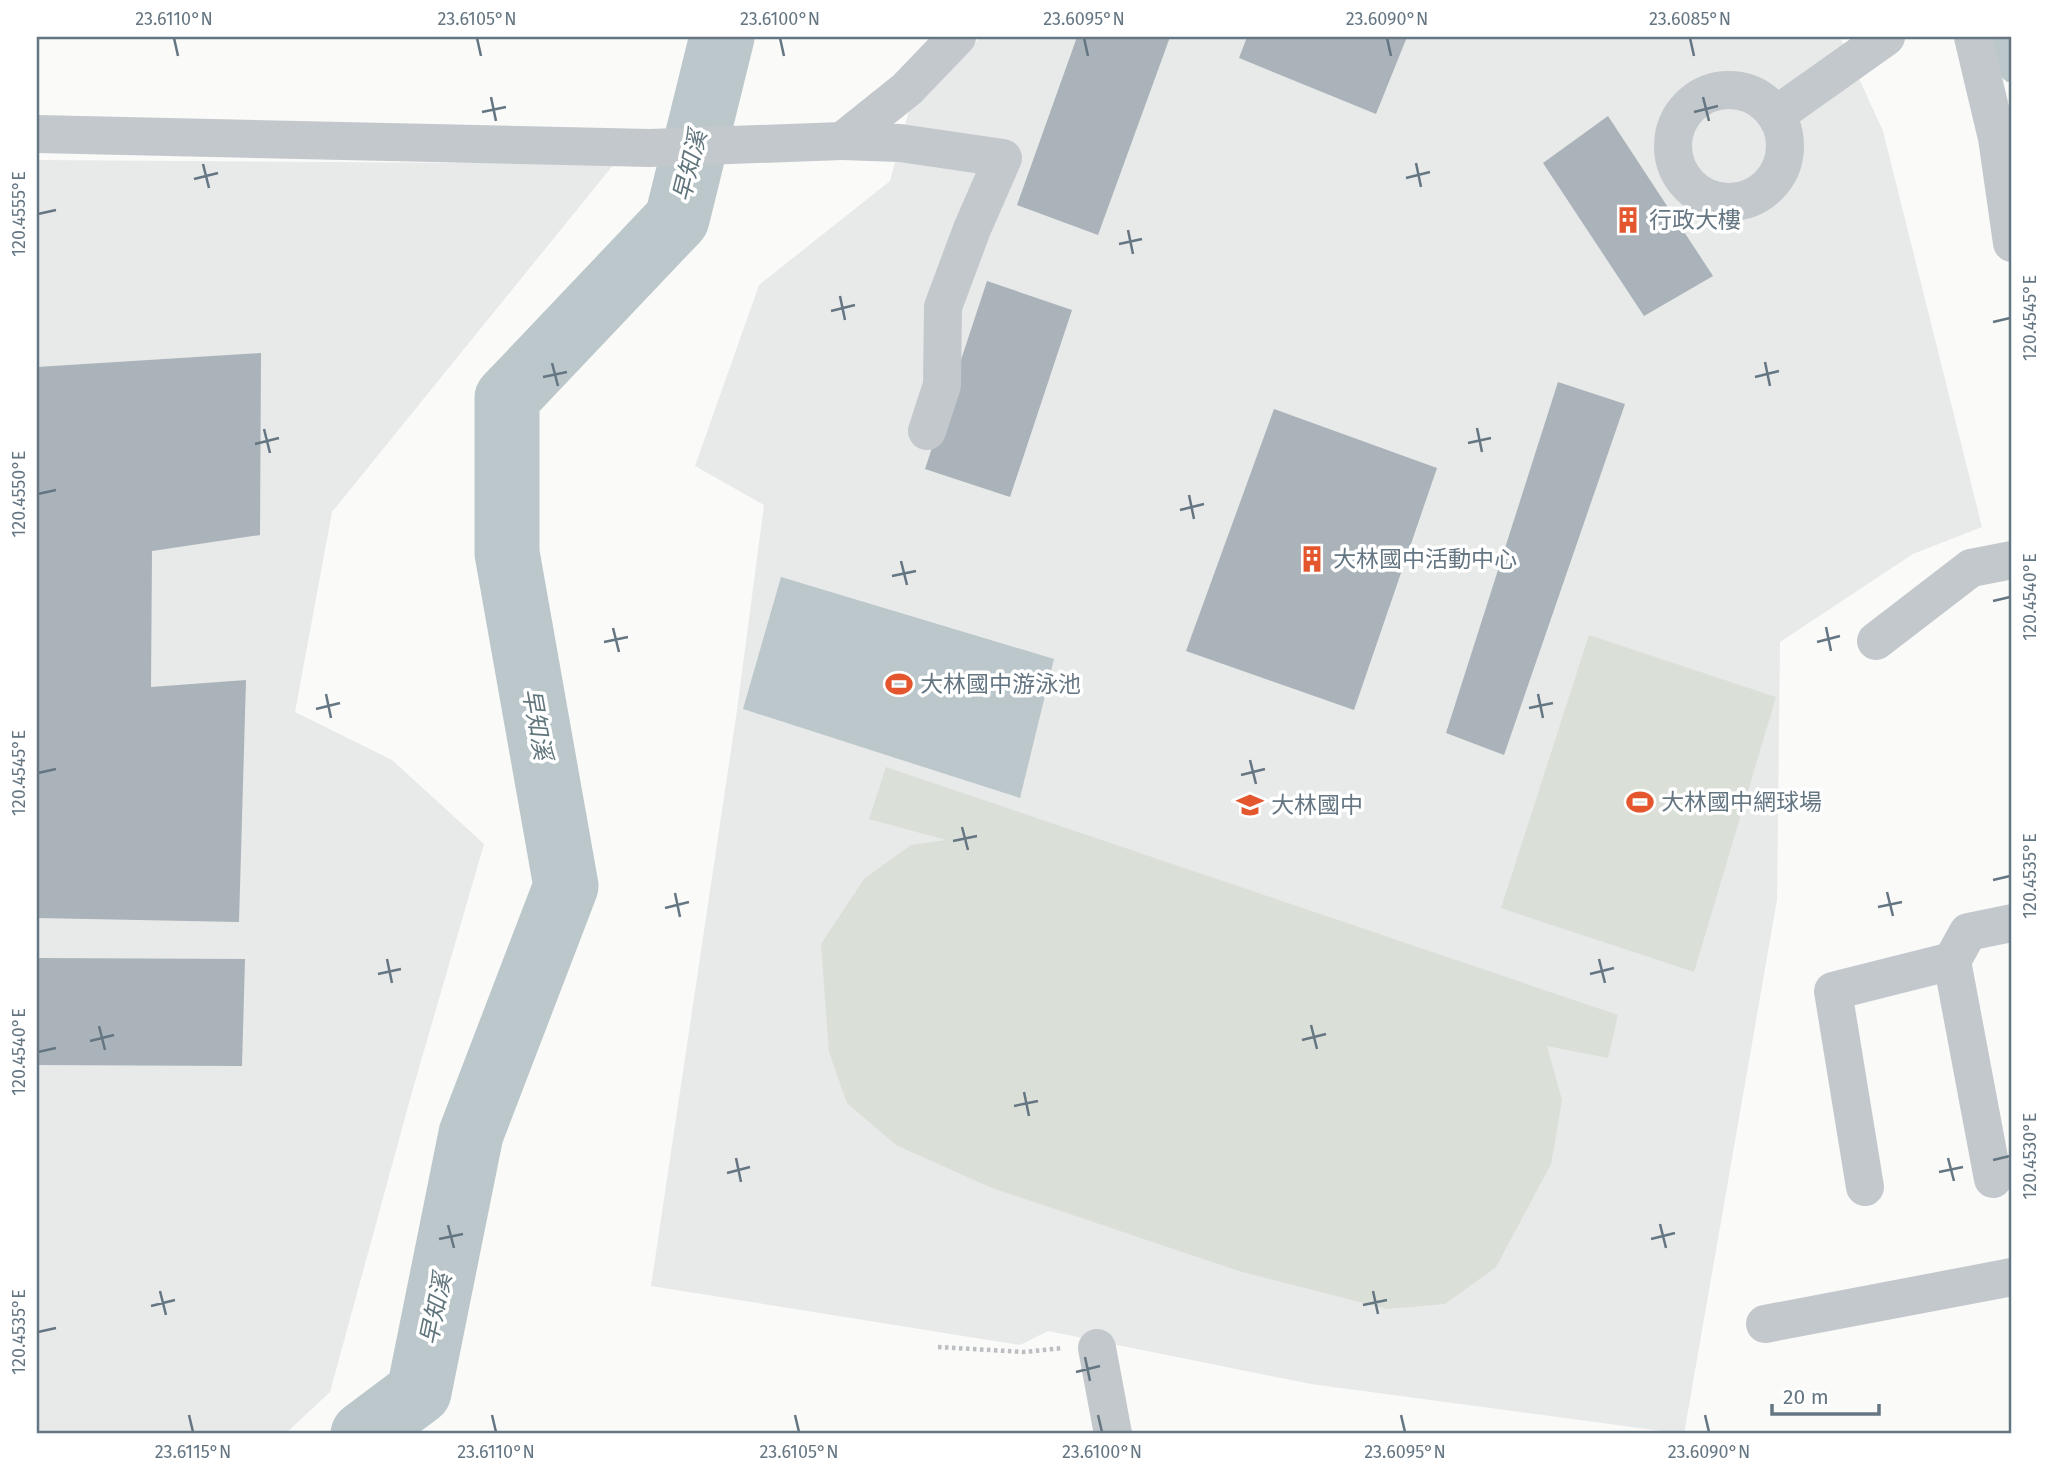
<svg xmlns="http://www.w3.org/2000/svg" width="2049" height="1471" font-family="'Fira Sans','Noto Sans TC',sans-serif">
	<rect width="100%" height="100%" fill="#fafaf8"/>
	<g fill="#e8e9e9">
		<polygon points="981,37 1840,37 1883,131 1982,527 1913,554 1780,642 1777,900 1684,1434 1311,1384 1048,1331 1020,1345 651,1286 737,710 764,505 695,466 759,285 890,181 911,103"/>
		<polygon points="37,160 614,164 332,512 295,712 392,760 484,844 412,1092 330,1392 285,1434 37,1434"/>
	</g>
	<g fill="#dadfd7">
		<polygon points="1589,635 1776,697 1694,972 1501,908"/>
		<polygon points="886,767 1618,1015 1608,1058 1547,1046 1562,1100 1551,1164 1496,1267 1445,1304 1387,1309 1239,1271 992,1188 896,1145 847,1103 829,1052 821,944 864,879 911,845 946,840 869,819"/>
	</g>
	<g fill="#bbc7cb">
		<polygon points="1980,37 2012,37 2012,82 2007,82 1984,61"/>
		<polygon points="781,577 1054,659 1020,798 743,709"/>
	</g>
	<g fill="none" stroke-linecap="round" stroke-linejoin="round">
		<polyline stroke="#bbc7cb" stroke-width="65" points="363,1434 419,1392 471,1134 566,886 507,553 507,398 677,219 722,37"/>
	</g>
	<g fill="#aab3b9">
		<polygon points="1077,37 1170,37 1098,235 1017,205"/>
		<polygon points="1247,37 1407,37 1376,114 1239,58"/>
		<polygon points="1608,116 1713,276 1644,316 1543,163"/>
		<polygon points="987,281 1072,310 1010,497 925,469"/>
		<polygon points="261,353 260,535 152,551 151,687 246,680 239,922 37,918 37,367"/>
		<polygon points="1558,382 1625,404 1504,755 1446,733"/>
		<polygon points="1274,409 1437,468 1354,710 1186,651"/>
		<polygon points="37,958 245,959 242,1066 37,1065"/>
	</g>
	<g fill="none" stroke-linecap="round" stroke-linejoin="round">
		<polyline stroke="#bbbfc2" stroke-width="4.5" stroke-dasharray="3.5 3.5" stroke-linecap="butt" points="938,1347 1024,1352 1063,1348"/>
		<g stroke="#c3c8cc" stroke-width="38">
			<polyline points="1973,37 1997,138 2012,243"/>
			<circle cx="1729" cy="146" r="56"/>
			<polyline points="1776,115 1886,37"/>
			<polyline points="37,134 650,148 842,141 907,89 957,37"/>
			<polyline points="842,141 900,143 1003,158 972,229 943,307 942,385 927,431"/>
			<polyline points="1876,641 1971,568 2012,560"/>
			<polyline points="1993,1179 1952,961 1968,932 2012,923"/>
			<polyline points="1865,1187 1833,991 1952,961"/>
			<polyline points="1765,1324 2012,1277"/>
			<polyline points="1097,1348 1113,1434"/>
		</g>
	</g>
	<path fill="none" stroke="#657683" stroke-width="2.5" d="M174,38L178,56M477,38L481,56M780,38L784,56M1084,38L1088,56M1387,38L1391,56M1690,38L1694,56M491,97L496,121M1703,97L1709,121M482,112L506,107M1694,112L1718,106M1416,163L1421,187M203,164L209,188M1406,178L1430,172M194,179L218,173M38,214L56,210M1128,230L1133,254M1119,244L1142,239M840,296L845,320M831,311L855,305M1993,322L2010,318M1765,362L1770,386M552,363L558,386M543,377L567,372M1755,377L1779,371M1477,428L1482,452M264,429L270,453M1468,443L1491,438M255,444L279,438M38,494L56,490M1189,495L1194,519M1180,510L1204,504M901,561L907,585M892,576L916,571M1993,601L2010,597M1826,627L1831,651M613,628L619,652M604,642L628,637M1817,642L1840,636M326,694L331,718M1538,694L1543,718M1529,708L1553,703M316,709L340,703M1250,760L1256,784M38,773L56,769M1241,775L1265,769M962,827L968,850M953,841L977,836M1993,880L2010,876M1887,892L1893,916M675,893L680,917M1878,907L1902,902M665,908L689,902M387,959L392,983M1599,959L1605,983M378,974L401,969M1590,974L1614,968M1311,1025L1317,1049M99,1026L105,1050M1302,1040L1326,1034M90,1041L114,1035M38,1052L56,1048M1024,1092L1029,1116M1014,1106L1038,1101M736,1158L741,1182M1948,1158L1954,1181M1993,1160L2010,1156M1939,1172L1963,1167M727,1173L750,1167M1660,1224L1666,1248M448,1225L454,1248M439,1239L463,1234M1651,1239L1675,1233M160,1291L166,1315M1373,1291L1378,1314M1363,1305L1387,1300M151,1306L175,1300M38,1332L56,1328M1085,1357L1090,1381M1076,1372L1100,1366M189,1415L193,1432M492,1415L496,1432M795,1415L799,1432M1098,1415L1102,1432M1401,1415L1405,1432M1705,1415L1709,1432"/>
	<defs>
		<symbol id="building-bare" viewBox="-9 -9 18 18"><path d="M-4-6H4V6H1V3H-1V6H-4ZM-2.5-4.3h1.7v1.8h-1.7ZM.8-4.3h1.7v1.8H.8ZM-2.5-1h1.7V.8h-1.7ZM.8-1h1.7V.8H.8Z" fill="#e4572e" stroke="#fff" stroke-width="2.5" paint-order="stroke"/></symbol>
		<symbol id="stadium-bare" viewBox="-9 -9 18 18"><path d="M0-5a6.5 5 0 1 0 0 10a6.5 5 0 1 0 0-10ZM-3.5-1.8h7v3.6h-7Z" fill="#e4572e" stroke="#fff" stroke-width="2.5" paint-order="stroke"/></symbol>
		<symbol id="school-bare" viewBox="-9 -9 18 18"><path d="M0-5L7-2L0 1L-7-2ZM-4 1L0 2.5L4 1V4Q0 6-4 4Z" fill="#e4572e" stroke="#fff" stroke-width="2.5" paint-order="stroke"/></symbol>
	</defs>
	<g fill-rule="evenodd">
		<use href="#building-bare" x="1609" y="201" width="38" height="38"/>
		<use href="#building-bare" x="1293" y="540" width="38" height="38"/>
		<use href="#stadium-bare" x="880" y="665" width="38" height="38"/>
		<use href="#stadium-bare" x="1621" y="783" width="38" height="38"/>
		<use href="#school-bare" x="1231" y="786" width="38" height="38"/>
	</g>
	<g text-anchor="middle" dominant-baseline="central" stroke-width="7" stroke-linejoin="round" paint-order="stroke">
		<g font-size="23" fill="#657683" stroke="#fff" text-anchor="start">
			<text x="1649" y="220">行政大樓</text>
			<text x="1333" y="559">大林國中活動中心</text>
			<text x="920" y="684">大林國中游泳池</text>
			<text x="1661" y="802">大林國中網球場</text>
			<text x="1271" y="805">大林國中</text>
		</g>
		<g font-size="24" font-style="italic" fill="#60757c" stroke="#fff">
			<text transform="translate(690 166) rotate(-76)">早知溪</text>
			<text transform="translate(537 724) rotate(80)">早知溪</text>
			<text transform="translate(436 1309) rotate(-78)">早知溪</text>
		</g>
	</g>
	<rect width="2049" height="1471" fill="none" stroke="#ffffff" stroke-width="77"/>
	<path d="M1772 1404v10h107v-10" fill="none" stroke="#657683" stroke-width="3.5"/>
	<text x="1783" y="1404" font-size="21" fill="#657683" stroke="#ffffff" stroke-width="5" paint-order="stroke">20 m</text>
	<rect x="38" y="38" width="1972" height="1394" fill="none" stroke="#657683" stroke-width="2.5"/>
	<g font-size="18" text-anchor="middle" fill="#657683">
		<text x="174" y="25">23.6110°N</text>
		<text x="477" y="25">23.6105°N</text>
		<text x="780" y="25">23.6100°N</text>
		<text x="1084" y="25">23.6095°N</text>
		<text x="1387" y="25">23.6090°N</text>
		<text x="1690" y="25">23.6085°N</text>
		<text transform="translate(19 214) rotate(-90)" y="6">120.4555°E</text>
		<text transform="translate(2030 318) rotate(-90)" y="6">120.4545°E</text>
		<text transform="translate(19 494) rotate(-90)" y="6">120.4550°E</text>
		<text transform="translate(2030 597) rotate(-90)" y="6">120.4540°E</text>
		<text transform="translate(19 773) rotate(-90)" y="6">120.4545°E</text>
		<text transform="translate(2030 876) rotate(-90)" y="6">120.4535°E</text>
		<text transform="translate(19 1052) rotate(-90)" y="6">120.4540°E</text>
		<text transform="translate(2030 1156) rotate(-90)" y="6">120.4530°E</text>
		<text transform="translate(19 1332) rotate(-90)" y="6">120.4535°E</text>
		<text x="193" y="1458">23.6115°N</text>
		<text x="496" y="1458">23.6110°N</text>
		<text x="799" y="1458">23.6105°N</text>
		<text x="1102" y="1458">23.6100°N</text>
		<text x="1405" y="1458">23.6095°N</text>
		<text x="1709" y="1458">23.6090°N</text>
	</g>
</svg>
